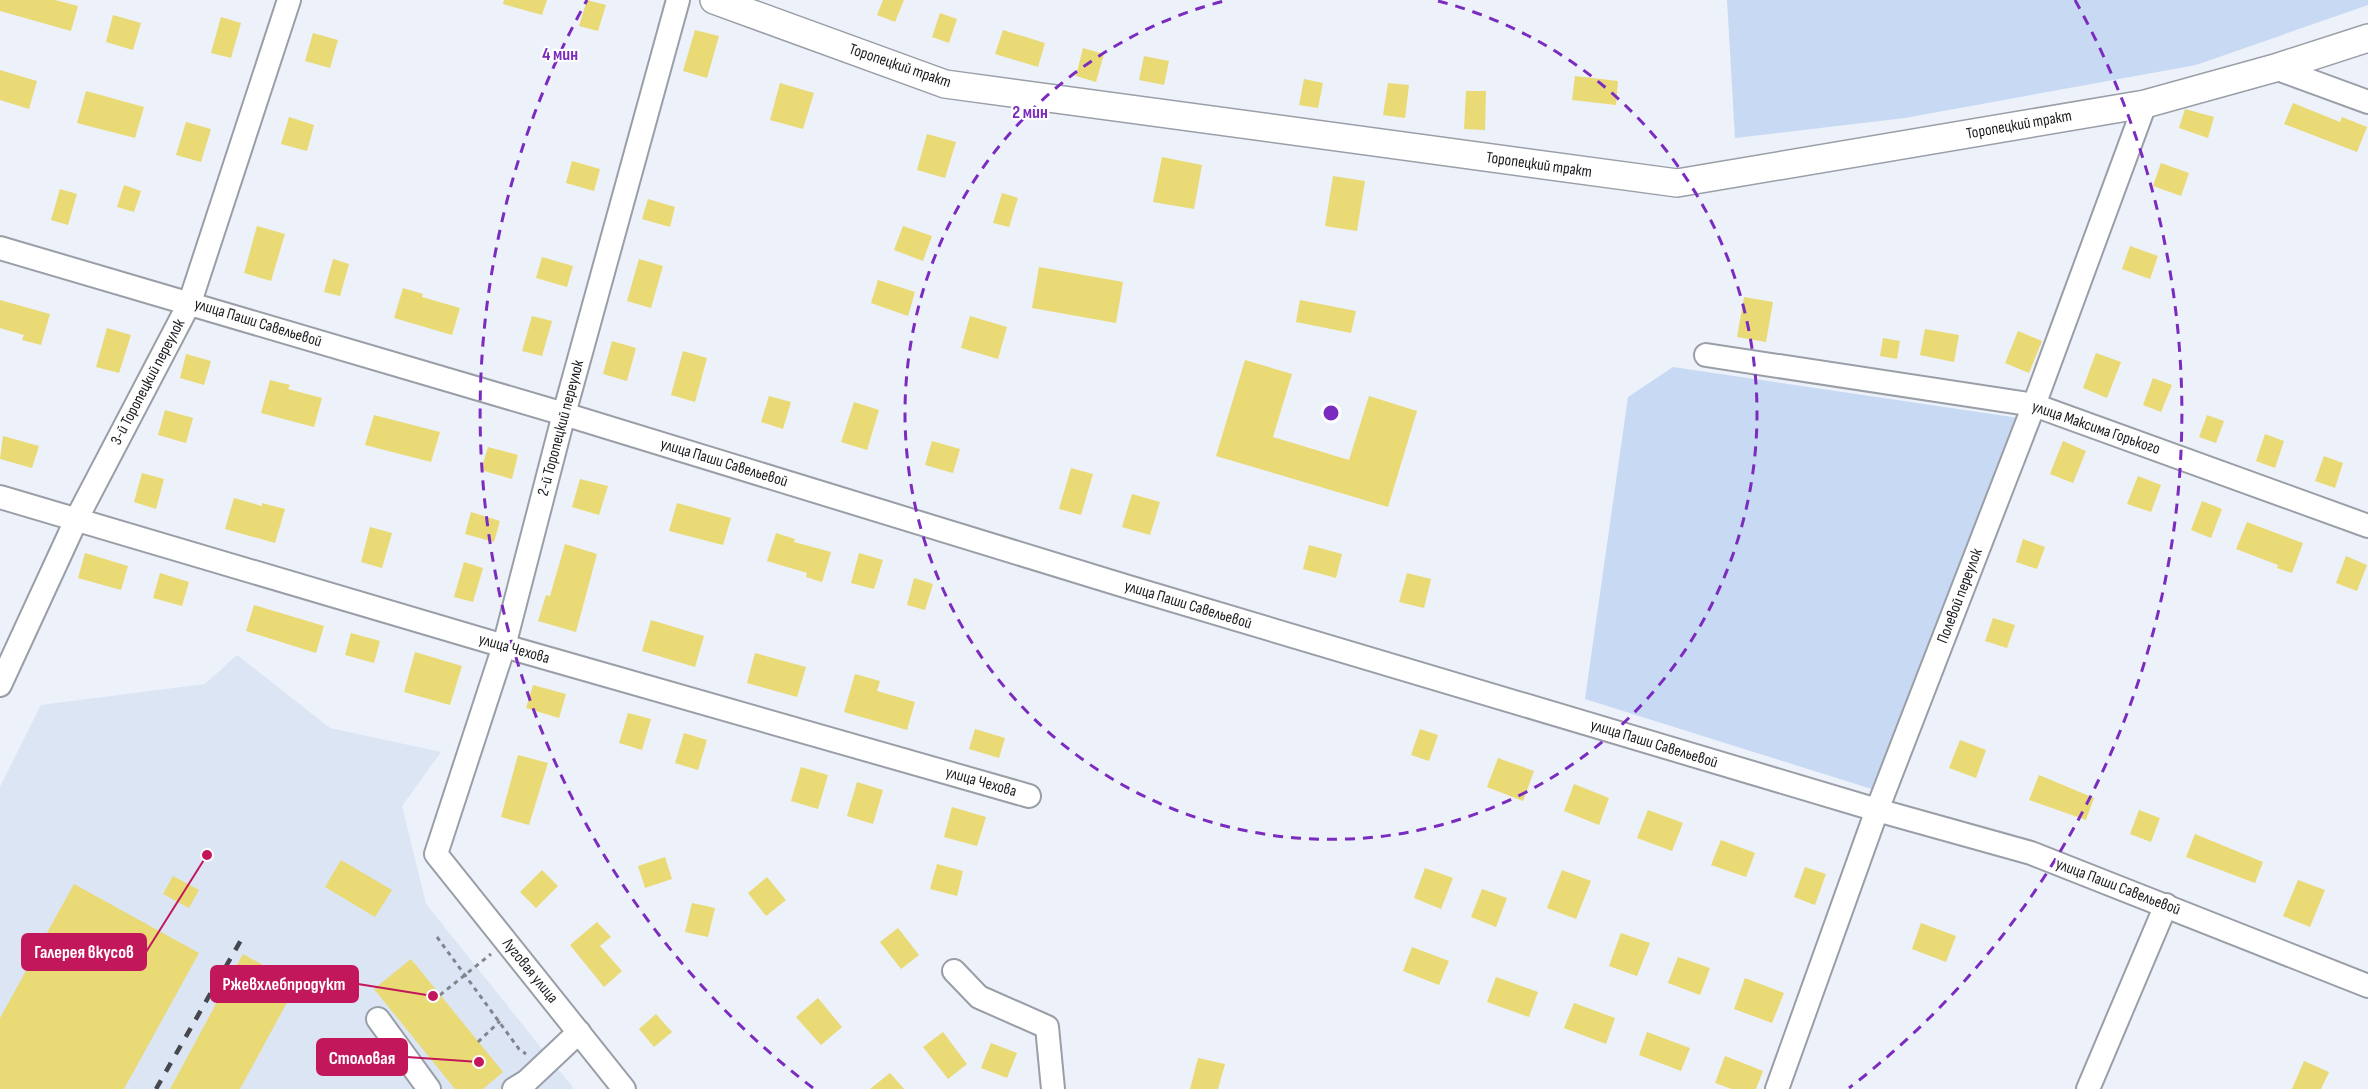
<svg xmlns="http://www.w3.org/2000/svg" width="2368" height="1089" font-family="'Sofia Sans Condensed',sans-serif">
	<rect width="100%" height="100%" fill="#ecf1fa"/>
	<polygon fill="#dbe5f4" points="237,655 330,728 441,752 402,806 426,904 574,1089 0,1089 0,787 41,705 205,684"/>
	<g fill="#c8d9f3">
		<polygon points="1727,0 2368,0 2368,5 2196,65 1905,118 1735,138"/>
		<polygon points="1673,367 2019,418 1875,790 1585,699 1628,397"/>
	</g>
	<g fill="#e9da75">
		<polygon points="0,0 55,0 78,6 71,31 0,11"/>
		<polygon points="504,0 547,0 542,15 503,4"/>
		<polygon points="587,0 606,5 598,31 579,26"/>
		<polygon points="883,0 904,0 895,22 877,15"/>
		<polygon points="940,13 957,19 949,43 932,37"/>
		<polygon points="113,15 141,23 133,50 106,42"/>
		<polygon points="221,17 241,23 231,58 211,53"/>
		<polygon points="695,30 719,36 707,78 683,71"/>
		<polygon points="1003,30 1045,43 1038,67 995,54"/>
		<polygon points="313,33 338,40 330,68 305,61"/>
		<polygon points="1083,48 1104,54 1096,82 1076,76"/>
		<polygon points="1144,56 1169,61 1164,85 1139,80"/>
		<polygon points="0,70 37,81 29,109 0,100"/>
		<polygon points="1575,76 1618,81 1616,105 1572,100"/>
		<polygon points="1304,79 1323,83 1318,108 1299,105"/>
		<polygon points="780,83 814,93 803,129 770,120"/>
		<polygon points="1388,83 1409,85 1405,118 1383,115"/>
		<polygon points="86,91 144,107 135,138 77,123"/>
		<polygon points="1466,91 1486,91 1485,130 1464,129"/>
		<polygon points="2293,103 2340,122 2342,117 2367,127 2357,152 2284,124"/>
		<polygon points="2185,109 2214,117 2208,138 2179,128"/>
		<polygon points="289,117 314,125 307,151 281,144"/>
		<polygon points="186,122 211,129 201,162 176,155"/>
		<polygon points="927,134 956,142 945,178 917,170"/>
		<polygon points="1162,157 1202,165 1194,209 1153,202"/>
		<polygon points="572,161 600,169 594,191 566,183"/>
		<polygon points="2161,163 2189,173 2181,196 2153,186"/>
		<polygon points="1333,176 1365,181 1357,231 1325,226"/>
		<polygon points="124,185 141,191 134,212 117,207"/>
		<polygon points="60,189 77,194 68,225 51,220"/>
		<polygon points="1002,193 1018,198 1009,227 993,223"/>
		<polygon points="648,199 675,207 670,227 642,219"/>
		<polygon points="257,226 285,234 271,281 244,273"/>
		<polygon points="903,226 932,236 923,261 894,250"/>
		<polygon points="2130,246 2158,256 2150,279 2122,269"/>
		<polygon points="542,257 573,266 567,287 536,278"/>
		<polygon points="333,259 349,264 340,296 324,292"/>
		<polygon points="639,259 663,266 651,308 627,301"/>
		<polygon points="1039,267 1123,282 1116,323 1032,308"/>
		<polygon points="878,280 915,292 908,316 871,303"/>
		<polygon points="403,288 423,294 422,297 460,308 452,335 394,318"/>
		<polygon points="1744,297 1773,302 1766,342 1737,337"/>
		<polygon points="0,300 50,314 41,345 22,340 24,335 0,328"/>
		<polygon points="1300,300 1356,311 1351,333 1296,322"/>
		<polygon points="532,316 552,321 542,356 522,351"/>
		<polygon points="970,316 1007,327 998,359 961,348"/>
		<polygon points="107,328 131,335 119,373 96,367"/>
		<polygon points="1925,329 1959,335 1954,362 1920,355"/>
		<polygon points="2018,331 2042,341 2029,373 2005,363"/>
		<polygon points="1883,338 1900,341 1897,359 1880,356"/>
		<polygon points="612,341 636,348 627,381 603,374"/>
		<polygon points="683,351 707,358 695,402 671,395"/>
		<polygon points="2096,353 2121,362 2107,398 2083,388"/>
		<polygon points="186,354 211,361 204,385 180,378"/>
		<polygon points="1245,360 1292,374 1273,437 1349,460 1369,396 1417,411 1388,507 1216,456"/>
		<polygon points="2153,378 2172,385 2161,412 2143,405"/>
		<polygon points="270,380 290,385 288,389 322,398 314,427 261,413"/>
		<polygon points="769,396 791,402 783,429 761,422"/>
		<polygon points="854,402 879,410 867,450 841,442"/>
		<polygon points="165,410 193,418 186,443 158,435"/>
		<polygon points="374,415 440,432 431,462 365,445"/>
		<polygon points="2207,415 2224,421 2216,443 2199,437"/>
		<polygon points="2265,434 2284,441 2275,468 2256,461"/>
		<polygon points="3,436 39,446 32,468 0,459"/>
		<polygon points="932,441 960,449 953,473 925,465"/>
		<polygon points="2063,441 2086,451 2073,483 2050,474"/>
		<polygon points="488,447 518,455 512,479 481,470"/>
		<polygon points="2324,456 2343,463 2335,488 2315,481"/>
		<polygon points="1071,468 1093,474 1081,515 1059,509"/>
		<polygon points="142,473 164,479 156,509 134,502"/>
		<polygon points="2138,476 2161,485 2151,512 2127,504"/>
		<polygon points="580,479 608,486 599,515 572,507"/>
		<polygon points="1132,494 1160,502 1150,535 1122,527"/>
		<polygon points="234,498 262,506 262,503 285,509 275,543 225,529"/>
		<polygon points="2202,501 2222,509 2211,538 2191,530"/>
		<polygon points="677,503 731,518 723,545 669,531"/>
		<polygon points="471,512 500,521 494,542 465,534"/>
		<polygon points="2247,522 2303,543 2292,573 2277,568 2278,565 2236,549"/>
		<polygon points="370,527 392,533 382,568 361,562"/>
		<polygon points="776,533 795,539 794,542 831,552 822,582 806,577 807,573 767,561"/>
		<polygon points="2023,539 2045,547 2037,569 2016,562"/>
		<polygon points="565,544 597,554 576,632 538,621 546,595 550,596"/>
		<polygon points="1309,545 1342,554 1336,578 1303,569"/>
		<polygon points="85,553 128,566 121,590 78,578"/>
		<polygon points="859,553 883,560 874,589 851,583"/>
		<polygon points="2346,556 2367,565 2357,591 2336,583"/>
		<polygon points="464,562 483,568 473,602 454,597"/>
		<polygon points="160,573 189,582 182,606 153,598"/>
		<polygon points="1407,573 1431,579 1424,608 1399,602"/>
		<polygon points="914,578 933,584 925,610 907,605"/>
		<polygon points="254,605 324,626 316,653 246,631"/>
		<polygon points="1993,618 2015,625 2007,648 1985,641"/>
		<polygon points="651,620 704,636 695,667 642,651"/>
		<polygon points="351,633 380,641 374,663 345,655"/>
		<polygon points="415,652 462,666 450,705 404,692"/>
		<polygon points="755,653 806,667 797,697 747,683"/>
		<polygon points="855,674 880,681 877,691 915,702 907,730 844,712"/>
		<polygon points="533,685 566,694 559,718 526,708"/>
		<polygon points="628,713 651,719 642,750 619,743"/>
		<polygon points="975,729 1005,738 999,758 969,749"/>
		<polygon points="1420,729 1438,735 1429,761 1411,755"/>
		<polygon points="684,733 707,740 698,770 675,763"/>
		<polygon points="1960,740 1986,750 1976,778 1949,768"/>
		<polygon points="518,755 548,763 529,825 501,817"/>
		<polygon points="1498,758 1534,771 1523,801 1487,787"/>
		<polygon points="801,767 828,775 818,809 791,801"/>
		<polygon points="2039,775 2094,798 2086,820 2029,800"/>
		<polygon points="857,782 883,790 873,824 847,816"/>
		<polygon points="1574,784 1609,798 1599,825 1564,811"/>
		<polygon points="952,807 986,817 977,846 944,837"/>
		<polygon points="1648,810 1683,823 1672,851 1637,838"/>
		<polygon points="2139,810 2160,818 2151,842 2130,834"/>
		<polygon points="2195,834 2263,862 2255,883 2186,857"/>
		<polygon points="1721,840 1755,853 1746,877 1711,865"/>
		<polygon points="665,857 672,879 645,888 638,866"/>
		<polygon points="341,860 392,890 375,917 325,887"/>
		<polygon points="937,864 963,871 957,896 930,889"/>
		<polygon points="1805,867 1826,874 1815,905 1794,897"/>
		<polygon points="1425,868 1453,878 1441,909 1414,898"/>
		<polygon points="542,870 558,886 536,908 520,892"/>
		<polygon points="1562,870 1591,881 1576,919 1547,908"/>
		<polygon points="173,876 199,890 189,908 163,894"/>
		<polygon points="767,877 786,900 766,916 748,893"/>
		<polygon points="2298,880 2325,890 2310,927 2283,916"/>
		<polygon points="74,884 199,953 124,1089 0,1089 0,1018"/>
		<polygon points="1482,889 1507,898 1496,927 1471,917"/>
		<polygon points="692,903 715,908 708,937 685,932"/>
		<polygon points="597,922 611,937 600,946 622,971 604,987 570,945"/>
		<polygon points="1921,923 1956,936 1946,962 1912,949"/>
		<polygon points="898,928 919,955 901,969 880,942"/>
		<polygon points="1621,933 1650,943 1637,976 1609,966"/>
		<polygon points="1412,947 1449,961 1439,985 1403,971"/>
		<polygon points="243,954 297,984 240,1089 170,1089"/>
		<polygon points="1678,957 1710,968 1700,995 1668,983"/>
		<polygon points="411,959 503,1072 483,1089 455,1089 374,989"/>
		<polygon points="1496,977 1538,992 1529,1017 1487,1002"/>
		<polygon points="1745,978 1784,993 1772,1023 1734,1009"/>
		<polygon points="818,998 842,1027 821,1045 796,1017"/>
		<polygon points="1574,1003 1615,1018 1606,1044 1564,1028"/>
		<polygon points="656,1014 672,1032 654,1047 639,1029"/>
		<polygon points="943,1032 967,1064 948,1079 923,1047"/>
		<polygon points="1647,1032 1690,1048 1681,1071 1639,1055"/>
		<polygon points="991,1043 1017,1053 1007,1078 981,1068"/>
		<polygon points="1725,1056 1763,1071 1756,1089 1732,1089 1715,1083"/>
		<polygon points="1198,1058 1225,1064 1218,1089 1190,1089"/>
		<polygon points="2304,1061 2329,1072 2321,1089 2292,1089"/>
		<polygon points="890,1073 904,1089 870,1089"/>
	</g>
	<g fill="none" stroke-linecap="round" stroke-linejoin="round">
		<defs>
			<g id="minor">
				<polyline points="2275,68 2368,102"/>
				<polyline points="0,248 564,414 1125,586 1877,810 2031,853 2368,986"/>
				<polyline points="1706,355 2034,405 2368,526"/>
				<polyline points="0,497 504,646 1029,796"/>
				<polyline points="0,685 77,518 190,302 289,0"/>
				<polyline points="954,971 979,997 1047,1027 1053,1089"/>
				<polyline points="378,1019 429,1089"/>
				<polyline points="514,1089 527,1081 579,1032"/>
				<polyline points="624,1089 436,854 504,646 564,414 678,0"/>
				<polyline points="1777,1089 1877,810 2034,405 2145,104"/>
				<polyline points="2088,1089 2166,905"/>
			</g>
			<polyline id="major" points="714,0 945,84 1677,183 2145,104 2275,68 2368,38"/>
		</defs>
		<use href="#minor" stroke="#999ea7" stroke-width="26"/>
		<use href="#major" stroke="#999ea7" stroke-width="30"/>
		<g stroke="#82858b" stroke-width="3" stroke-dasharray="4.5 4.5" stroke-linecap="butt">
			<polyline points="437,937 519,1049 526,1054"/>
			<polyline points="440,995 491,954"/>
			<polyline points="478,1042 500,1021"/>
		</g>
		<use href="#minor" stroke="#fff" stroke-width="22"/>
		<use href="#major" stroke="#fff" stroke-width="27"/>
		<polyline stroke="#46484d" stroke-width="4.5" stroke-dasharray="10 10" stroke-linecap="butt" points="156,1089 245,933"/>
	</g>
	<g fill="none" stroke="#7b2cbf" stroke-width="3" stroke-dasharray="10 8">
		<path d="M1438 1A426 426 0 1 1 1224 1"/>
		<path d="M813 1088A851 851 0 0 1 587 0M2075 0A851 851 0 0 1 1849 1088"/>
	</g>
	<g text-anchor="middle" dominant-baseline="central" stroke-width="4.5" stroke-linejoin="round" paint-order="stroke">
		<g font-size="16" fill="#1a1c1f" stroke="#fefefe">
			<text transform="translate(900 66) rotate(19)">Торопецкий тракт</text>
			<text transform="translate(2019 125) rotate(-10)">Торопецкий тракт</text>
			<text transform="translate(1539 165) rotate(8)">Торопецкий тракт</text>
			<text transform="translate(258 323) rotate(17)">улица Паши Савельевой</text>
			<text transform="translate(148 382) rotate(-62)">3-й Торопецкий переулок</text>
			<text transform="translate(561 428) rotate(-75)">2-й Торопецкий переулок</text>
			<text transform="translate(2096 428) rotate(19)">улица Максима Горького</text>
			<text transform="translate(724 463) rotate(17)">улица Паши Савельевой</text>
			<text transform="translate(1960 596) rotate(-69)">Полевой переулок</text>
			<text transform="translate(1188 605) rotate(17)">улица Паши Савельевой</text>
			<text transform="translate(514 649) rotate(16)">улица Чехова</text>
			<text transform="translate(1654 744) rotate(17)">улица Паши Савельевой</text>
			<text transform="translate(981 782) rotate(16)">улица Чехова</text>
			<text transform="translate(2118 887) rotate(21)">улица Паши Савельевой</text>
			<text transform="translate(530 971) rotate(51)">Луговая улица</text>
		</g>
	</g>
	<circle cx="1331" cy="413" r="9" fill="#7b2cbf" stroke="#fefefe" stroke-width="3"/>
	<g font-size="18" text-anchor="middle" font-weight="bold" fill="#7b2cbf" stroke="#fefefe" stroke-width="4.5" stroke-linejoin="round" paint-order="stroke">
		<text x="560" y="60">4 мин</text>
		<text x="1030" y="118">2 мин</text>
	</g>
	<path fill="none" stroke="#c2185b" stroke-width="2" d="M207 855L146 952M433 996L358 984M479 1062L407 1057"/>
	<g fill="#c2185b" stroke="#fefefe" stroke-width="2">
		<circle cx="207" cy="855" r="6"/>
		<circle cx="433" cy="996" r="6"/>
		<circle cx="479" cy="1062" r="6"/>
	</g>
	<g fill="#c2185b" stroke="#c2185b" stroke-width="2">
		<rect x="22" y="934" width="124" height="36" rx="6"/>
		<rect x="211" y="966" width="147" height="36" rx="6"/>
		<rect x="317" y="1039" width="90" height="36" rx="6"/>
	</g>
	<g font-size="18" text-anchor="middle" font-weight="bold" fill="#fff">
		<text x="84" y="958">Галерея вкусов</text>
		<text x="284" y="990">Ржевхлебпродукт</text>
		<text x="362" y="1064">Столовая</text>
	</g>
</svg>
